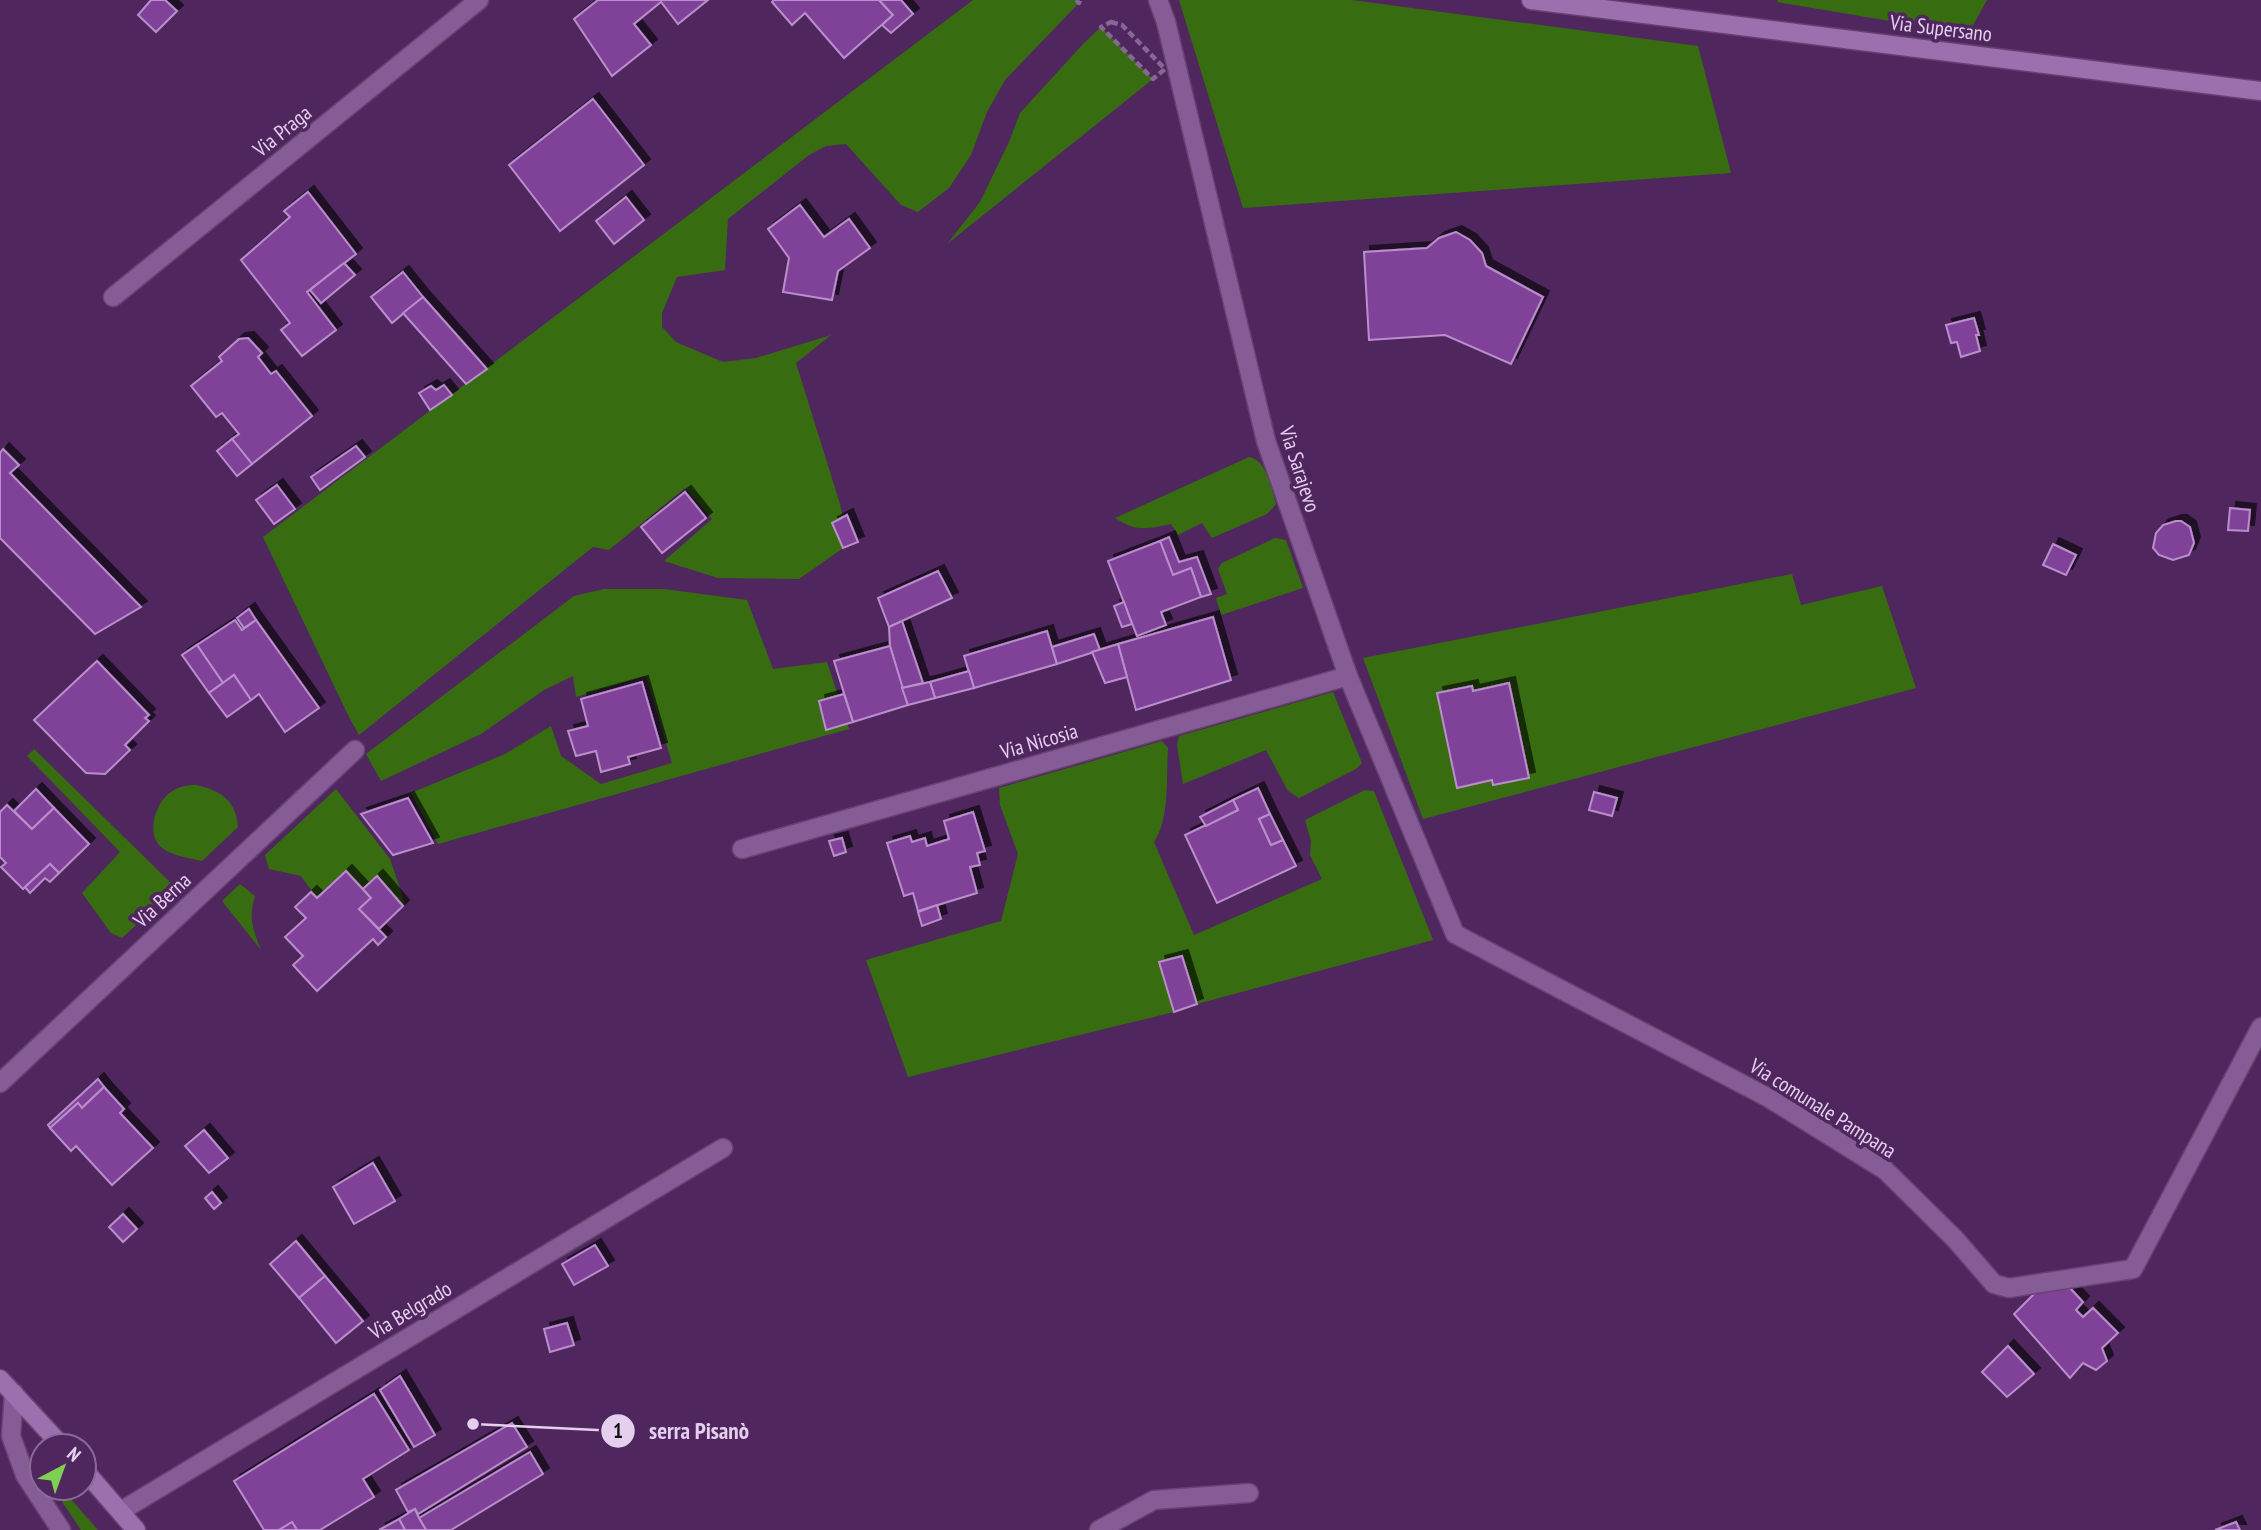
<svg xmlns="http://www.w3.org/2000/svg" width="2261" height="1530" font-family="'PT Sans Narrow',sans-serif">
	<defs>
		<filter id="shadow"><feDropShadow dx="6" dy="-6" stdDeviation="0" flood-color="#0009"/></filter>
	</defs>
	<rect width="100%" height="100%" fill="#4f275e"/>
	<g fill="#376d10">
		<polygon points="973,0 1076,0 1079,3 1005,80 987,112 971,155 949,188 918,212 901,205 846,144 826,146 809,155 728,219 725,270 677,277 662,313 662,327 676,342 723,362 756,358 831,335 796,363 840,504 849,544 799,579 718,578 664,561 712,519 685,488 609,550 593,547 359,735 348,715 263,537"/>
		<polygon points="1179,0 1352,0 1698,46 1731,173 1243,208"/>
		<polygon points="1778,0 1987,0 1968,34 1777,2"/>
		<polygon points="1101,27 1153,79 947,244 980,202 1009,142 1020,113 1084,43"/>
		<path d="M1249,457C1267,460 1271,488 1276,504L1267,514L1212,538L1202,523L1178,535L1171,524C1147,529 1136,532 1115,518Z"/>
		<polygon points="1275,538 1286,540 1303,588 1221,615 1216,598 1227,594 1218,569 1222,563"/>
		<polygon points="1792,574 1801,605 1882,586 1916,688 1423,819 1363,658"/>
		<polygon points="604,589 664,589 747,600 773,669 827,662 849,729 438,844 411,793 505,754 551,726 561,756 601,784 672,763 646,676 576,697 573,676 544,690 481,734 381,781 366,754 574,596"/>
		<polygon points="1333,692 1362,763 1356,769 1299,798 1288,791 1266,750 1183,784 1177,745 1179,736"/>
		<path d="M1162,741L1168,748C1166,777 1170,819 1154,842L1194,935L1322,879L1310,855L1311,841L1305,820L1365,790L1374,791L1433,940L1197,1004L1182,956L1159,963L1174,1012L908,1077L866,960L1001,921L1018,854L1000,805L999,788Z"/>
		<polygon points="34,749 171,883 172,892 122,938 111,933 82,893 120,852 27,756"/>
		<path d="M197,785C221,791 236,800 238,827L202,861C190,858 170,856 160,846C146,832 156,802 171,792C179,786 188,785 197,785Z"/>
		<polygon points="336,789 390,859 405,903 403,906 377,876 363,889 346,871 317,898 301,876 269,869 265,855"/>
		<path d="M240,884L255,896C248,919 253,929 261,950L222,901Z"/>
		<polygon points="53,1488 61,1488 98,1530 81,1530"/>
	</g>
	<g fill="#804398" stroke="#ba8ecc" stroke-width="2" filter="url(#shadow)">
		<polygon points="151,0 165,0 177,11 156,32 138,15"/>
		<polygon points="598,0 708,0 678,24 661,2 634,24 651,45 612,76 574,19"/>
		<polygon points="774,0 879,0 893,15 844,58 805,13 792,25 772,2"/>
		<polygon points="879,0 901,0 913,14 891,33 882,25 893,15"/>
		<polygon points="593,99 644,165 560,231 509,165"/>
		<polygon points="308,192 356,254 307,292 336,330 302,356 281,330 290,323 241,260 290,217 284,211"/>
		<polygon points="626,197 644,220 614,244 596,221"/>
		<polygon points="800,205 824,237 849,219 870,248 838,271 832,300 783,292 789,258 768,229"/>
		<polygon points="1456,232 1470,240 1482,253 1486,266 1543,297 1511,364 1445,335 1369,340 1364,252 1427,248 1439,238"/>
		<polygon points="344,263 355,275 321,303 310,290"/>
		<polygon points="403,272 423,297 392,323 371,297"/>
		<polygon points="423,297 487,369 466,384 403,313"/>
		<polygon points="1974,318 1979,335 1976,335 1980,351 1961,357 1957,342 1951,343 1946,325"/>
		<polygon points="248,338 262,353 258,357 271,374 276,371 312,416 252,464 232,439 239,434 222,413 216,417 191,386 222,361 219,357 239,339"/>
		<polygon points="444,385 452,395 430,410 419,393 431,386 436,390"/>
		<polygon points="232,439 252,464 237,476 217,451"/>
		<polygon points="356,446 365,457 320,490 311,477"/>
		<polygon points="3,449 19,465 10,473 141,607 95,634 0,538 0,453"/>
		<polygon points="277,485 295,509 274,524 256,500"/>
		<polygon points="685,492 706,518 662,553 641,527"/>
		<polygon points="2230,508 2250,510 2248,531 2228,530"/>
		<polygon points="847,515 858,542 843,548 832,523"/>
		<polygon points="2176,521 2181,521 2190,527 2194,543 2189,555 2173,560 2159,555 2153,548 2156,533 2163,525"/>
		<polygon points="1169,537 1179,562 1197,557 1211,594 1201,597 1191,568 1173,575 1160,541"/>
		<polygon points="1160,541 1173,575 1191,568 1201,597 1161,612 1166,625 1137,636 1108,561"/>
		<polygon points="2053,544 2076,555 2066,575 2043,565"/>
		<polygon points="938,571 952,598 889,627 878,598"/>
		<polygon points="1124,602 1132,624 1122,627 1114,606"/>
		<polygon points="249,609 256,620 244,628 237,618"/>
		<polygon points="1213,617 1231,680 1136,710 1118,644"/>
		<polygon points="235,620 242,630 256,620 319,708 285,732 259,694 251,700 234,675 223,683 197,645"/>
		<polygon points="902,621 923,683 902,688 890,646 889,627"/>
		<polygon points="1047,631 1057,664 974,688 964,656"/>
		<polygon points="1094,634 1100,650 1057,664 1052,647"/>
		<polygon points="1118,644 1127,677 1105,683 1092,652"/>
		<polygon points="197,645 223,683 209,693 182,655"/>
		<polygon points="890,646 908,705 853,722 834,661"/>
		<polygon points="97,661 149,715 145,718 149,721 125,745 130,750 105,774 86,773 34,720"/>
		<polygon points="969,671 974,688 935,698 930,682"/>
		<polygon points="234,675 251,700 227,717 209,693"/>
		<polygon points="642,682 661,748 628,757 630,764 601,772 596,751 576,756 568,731 588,726 581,699"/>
		<polygon points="930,682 935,698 908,705 902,688"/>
		<polygon points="1509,683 1529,778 1493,785 1492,780 1457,788 1437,693 1472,686 1473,691"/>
		<polygon points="844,694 853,722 826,730 819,701"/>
		<polygon points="1258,788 1270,814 1259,819 1271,845 1283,840 1296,866 1217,903 1185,835 1238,810 1233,800"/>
		<polygon points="36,789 54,808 32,829 14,811"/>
		<polygon points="1594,792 1617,798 1612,816 1589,810"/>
		<polygon points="408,798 433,843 393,855 361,814"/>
		<polygon points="1233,800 1238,810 1206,826 1200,817"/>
		<polygon points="7,805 32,829 54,808 89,844 59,873 50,864 23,889 1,867 6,863 0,857 0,812"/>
		<polygon points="973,812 985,851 977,853 980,865 970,867 977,893 918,911 913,893 904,896 887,843 910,836 912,842 925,838 927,846 949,839 944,821"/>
		<polygon points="1270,814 1283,840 1271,845 1259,819"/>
		<polygon points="842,838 846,852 834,856 829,841"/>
		<polygon points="50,864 59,873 50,882 45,878 30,893 25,887"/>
		<polygon points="346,871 371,898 359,909 386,937 378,945 373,939 317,991 293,965 303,956 285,937 306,918 295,907 311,892 317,898"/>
		<polygon points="377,876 403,906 379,929 359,909 371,898 363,889"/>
		<polygon points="937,905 941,919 922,926 918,912"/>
		<polygon points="1182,956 1197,1004 1174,1012 1159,962"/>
		<polygon points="98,1079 104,1087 82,1108 78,1103 50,1128 48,1125"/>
		<polygon points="104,1087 124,1109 120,1113 153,1148 112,1185 76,1146 71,1151 50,1128 78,1103 82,1108"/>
		<polygon points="204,1130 228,1158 209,1173 185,1146"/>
		<polygon points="373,1163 395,1201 354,1224 333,1187"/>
		<polygon points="212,1192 221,1203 214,1209 205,1198"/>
		<polygon points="123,1214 137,1229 123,1242 109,1227"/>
		<polygon points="296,1241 325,1276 299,1298 270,1264"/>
		<polygon points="595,1245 608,1266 574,1285 562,1264"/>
		<polygon points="325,1276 363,1321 336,1343 299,1298"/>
		<polygon points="2070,1288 2083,1302 2076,1310 2083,1317 2093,1308 2118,1333 2102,1348 2107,1361 2096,1370 2083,1363 2070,1378 2014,1314 2036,1292"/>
		<polygon points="567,1323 574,1345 550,1352 544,1329"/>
		<polygon points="2008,1346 2034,1374 2007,1397 1982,1372"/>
		<polygon points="400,1376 435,1435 414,1447 380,1390"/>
		<polygon points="374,1394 409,1450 363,1479 374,1497 320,1530 297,1530 292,1522 279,1530 264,1530 234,1481"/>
		<polygon points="512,1423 527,1447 418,1514 415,1509 408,1512 396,1490"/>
		<polygon points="530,1452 543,1474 451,1530 426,1530 419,1518"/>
		<polygon points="415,1509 419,1518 426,1530 405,1530 399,1519"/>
		<polygon points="399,1519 405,1530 379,1530"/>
		<polygon points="292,1522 297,1530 279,1530"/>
		<polygon points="2236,1522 2240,1530 2215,1530"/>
	</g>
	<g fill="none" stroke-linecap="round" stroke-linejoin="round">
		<defs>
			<g id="street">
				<polyline points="1158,0 1166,22 1266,441 1348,676 1455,934 1769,1098 1885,1170 1955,1239 1994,1284 2009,1288 2133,1269 2261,1027"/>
				<polyline points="113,297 479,0"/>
				<polyline points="742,849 1348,676"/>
				<polyline points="0,1083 355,750"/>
				<polyline points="14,1393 11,1436 25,1475 61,1530"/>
				<polyline points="121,1511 723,1148"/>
				<polyline points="1099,1530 1154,1500 1249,1493"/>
			</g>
			<g id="secondary">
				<polyline points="1531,0 2261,91"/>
				<polyline points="0,1379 62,1446"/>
				<polyline points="84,1470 136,1530"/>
			</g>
		</defs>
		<use href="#street" stroke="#664372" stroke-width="21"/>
		<use href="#secondary" stroke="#664372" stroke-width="21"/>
		<g stroke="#886796" stroke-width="4.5" stroke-dasharray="7 3.5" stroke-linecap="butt">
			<polyline points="1076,0 1079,3 1080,0"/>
			<polygon points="1111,22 1122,25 1165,69 1153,79 1101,27"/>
		</g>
		<use href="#street" stroke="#855c96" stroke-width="18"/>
		<use href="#secondary" stroke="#9c70af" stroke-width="18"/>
	</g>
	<g text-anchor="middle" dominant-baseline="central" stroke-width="7" stroke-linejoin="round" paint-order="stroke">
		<g font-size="21" fill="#e5cfef" stroke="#4f275e">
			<text transform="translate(1941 28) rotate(7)">Via Supersano</text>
			<text transform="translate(282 131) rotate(-39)">Via Praga</text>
			<text transform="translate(1300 469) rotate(72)">Via Sarajevo</text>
			<text transform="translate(1039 741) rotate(-16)">Via Nicosia</text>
			<text transform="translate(162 900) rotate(-43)">Via Berna</text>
			<text transform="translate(1823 1108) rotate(32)">Via comunale Pampana</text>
			<text transform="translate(410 1310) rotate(-31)">Via Belgrado</text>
		</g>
	</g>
	<path fill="none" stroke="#e5cfef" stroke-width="2.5" d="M473 1424L618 1431"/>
	<g fill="#e5cfef" stroke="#4f275e" stroke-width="2.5">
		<circle cx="473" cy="1424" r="7"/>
		<circle cx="618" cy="1431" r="18"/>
	</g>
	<g font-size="21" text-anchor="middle" font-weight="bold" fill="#111">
		<text x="618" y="1438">1</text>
	</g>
	<g font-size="23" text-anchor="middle" font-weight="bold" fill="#e5cfef" stroke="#4f275e" stroke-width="7" stroke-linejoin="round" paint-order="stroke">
		<text x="699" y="1439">serra Pisanò</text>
	</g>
	<g transform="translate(63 1467) rotate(41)"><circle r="33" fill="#4f275e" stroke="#8b6a98" stroke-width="2"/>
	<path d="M0-5L12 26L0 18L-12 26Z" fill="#7fd052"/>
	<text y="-10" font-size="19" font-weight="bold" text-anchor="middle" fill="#e5cfef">N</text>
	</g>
</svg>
